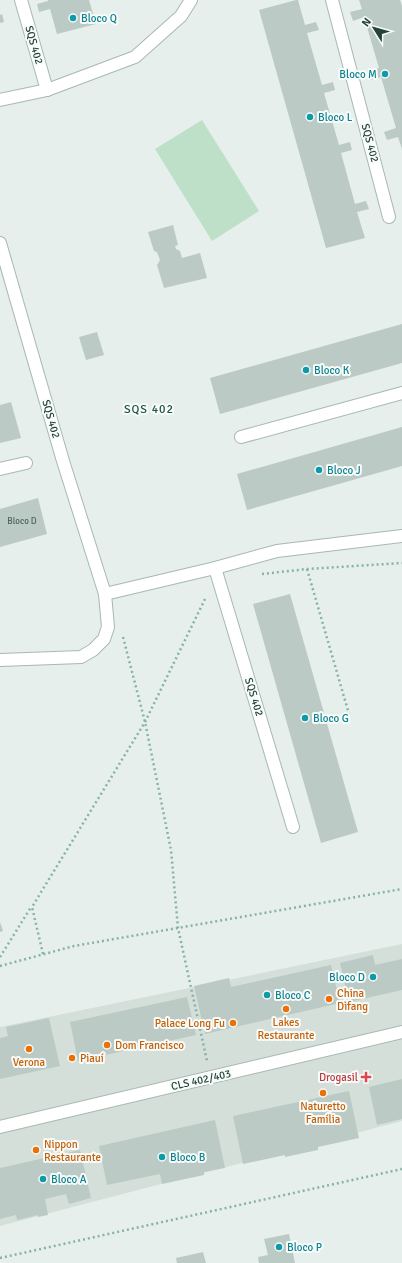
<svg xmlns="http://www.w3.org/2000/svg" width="402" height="1263" font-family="Signika,sans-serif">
	<rect width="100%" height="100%" fill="#e6efeb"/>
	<polygon fill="#d4dfda" points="402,944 402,1121 0,1226 0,1027"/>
	<polygon fill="#bfe0c8" points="202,120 259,211 212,241 155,149"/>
	<g fill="#bbcac4">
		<polygon points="48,0 89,0 96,24 57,34 50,9 39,12 37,4 48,1"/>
		<polygon points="296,0 298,0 305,25 316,22 319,30 307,33 322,85 333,82 335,90 324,93 339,145 350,142 352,150 341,153 355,204 366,201 369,209 357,212 365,238 326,248 259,10"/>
		<polygon points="359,0 400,0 402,6 402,149 398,137 387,140 384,132 396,128 381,77 370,80 367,71 379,68 364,17 353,21 350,12 362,9"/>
		<polygon points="2,14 4,22 0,23 0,15"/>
		<polygon points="173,225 178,245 175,246 176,249 180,251 182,258 200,253 207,278 164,288 157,265 160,260 157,252 154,251 148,232"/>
		<polygon points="402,324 402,363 220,414 210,378"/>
		<polygon points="97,332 104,355 86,360 79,337"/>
		<polygon points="11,402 21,438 0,443 0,405"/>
		<polygon points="402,427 402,466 247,510 237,474"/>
		<polygon points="38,498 47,534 0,547 0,509"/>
		<polygon points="290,594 358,832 321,843 253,604"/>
		<polygon points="0,922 3,931 0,932"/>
		<polygon points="373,955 375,965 402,959 402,990 349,1002 340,963"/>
		<polygon points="331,965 340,1003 205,1034 194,986 229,978 231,987"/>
		<polygon points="187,997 196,1035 78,1061 70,1022"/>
		<polygon points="49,1018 60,1066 0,1079 0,1038 8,1036 6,1027"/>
		<polygon points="402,1079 402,1119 377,1125 369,1087"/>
		<polygon points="349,1091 359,1138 318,1147 318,1150 285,1157 285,1155 243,1164 233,1116"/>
		<polygon points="215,1120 225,1168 204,1172 204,1175 162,1184 160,1174 107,1185 99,1146"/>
		<polygon points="80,1150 91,1198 69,1204 66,1194 45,1199 48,1215 38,1217 38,1215 17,1220 16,1215 0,1219 0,1168"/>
		<polygon points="289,1234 295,1263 259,1263 258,1257 268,1255 264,1239"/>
		<polygon points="203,1252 206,1263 177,1263 176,1258"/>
	</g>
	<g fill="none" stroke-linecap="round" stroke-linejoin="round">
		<defs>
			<g id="minor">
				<polyline points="21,0 47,90"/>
				<polyline points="332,0 389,217"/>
				<polyline points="0,100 47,90 135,57 181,16 191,0"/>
				<polyline points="0,243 63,461 105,594 108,627 104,639 93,650 81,657 0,660"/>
				<polyline points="241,437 402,393"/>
				<polyline points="0,469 26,463"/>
				<polyline points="215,568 293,827"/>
				<polyline points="105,594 215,568 277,551 402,536"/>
			</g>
			<polyline id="tertiary" points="0,1127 402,1032"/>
		</defs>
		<use href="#minor" stroke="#a8b8b2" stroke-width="14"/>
		<use href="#tertiary" stroke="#a8b8b2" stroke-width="14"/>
		<g stroke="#86b3a5" stroke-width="2.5" stroke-dasharray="2 3" stroke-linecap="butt">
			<polyline points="307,569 349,714"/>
			<polyline points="262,574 307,569 402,563"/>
			<polyline points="123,637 145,722 171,850 178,928 207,1061"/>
			<polyline points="43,954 32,907 145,722 206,597"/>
			<polyline points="0,957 31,907"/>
			<polyline points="0,966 74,946 402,889"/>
			<polyline points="0,1258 402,1169"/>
		</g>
		<use href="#minor" stroke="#fff" stroke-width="12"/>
		<use href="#tertiary" stroke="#fff" stroke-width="12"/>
	</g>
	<g fill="#0f9aa8" stroke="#f7fbf9" stroke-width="1.5">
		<circle cx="73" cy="18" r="4"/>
		<circle cx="385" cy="74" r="4"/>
		<circle cx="310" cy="117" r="4"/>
		<circle cx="306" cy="370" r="4"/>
		<circle cx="319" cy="470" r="4"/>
		<circle cx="305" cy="718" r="4"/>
		<circle cx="373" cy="977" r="4"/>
		<circle cx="267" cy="995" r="4"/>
		<circle cx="162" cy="1157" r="4"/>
		<circle cx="43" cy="1179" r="4"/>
		<circle cx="279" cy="1247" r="4"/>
	</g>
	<g fill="#e8710a" stroke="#f7fbf9" stroke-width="1.5">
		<circle cx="329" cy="999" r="4"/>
		<circle cx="286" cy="1009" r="4"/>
		<circle cx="233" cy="1023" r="4"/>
		<circle cx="107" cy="1045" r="4"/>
		<circle cx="29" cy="1049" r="4"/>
		<circle cx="72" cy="1058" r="4"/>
		<circle cx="323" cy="1093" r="4"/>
		<circle cx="36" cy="1150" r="4"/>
	</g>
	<path fill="#e0444e" stroke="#f7fbf9" stroke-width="1.5" d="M364 1071h4v4h4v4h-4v4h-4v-4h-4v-4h4z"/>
	<g text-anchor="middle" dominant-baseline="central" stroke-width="4" stroke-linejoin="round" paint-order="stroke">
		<g font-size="9" fill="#4a645c">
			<text x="22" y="521">Bloco D</text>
		</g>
		<g font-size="11" fill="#0d838f" stroke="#f7fbf9" text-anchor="start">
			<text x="81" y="18">Bloco Q</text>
			<text x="377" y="74" text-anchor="end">Bloco M</text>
			<text x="318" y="117">Bloco L</text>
			<text x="314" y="370">Bloco K</text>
			<text x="327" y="470">Bloco J</text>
			<text x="313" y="718">Bloco G</text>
			<text x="365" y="977" text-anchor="end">Bloco D</text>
			<text x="275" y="995">Bloco C</text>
			<text x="170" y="1157">Bloco B</text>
			<text x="51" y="1179">Bloco A</text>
			<text x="287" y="1247">Bloco P</text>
		</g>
		<g font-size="11" fill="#24423a" stroke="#f7fbf9">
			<text transform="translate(34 45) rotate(74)">SQS 402</text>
			<text transform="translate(370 143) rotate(75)">SQS 402</text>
			<text transform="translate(51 419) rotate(74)">SQS 402</text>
			<text transform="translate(254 697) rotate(73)">SQS 402</text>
			<text transform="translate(201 1080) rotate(-13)">CLS 402/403</text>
		</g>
		<g font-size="11" fill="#c56008" stroke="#f7fbf9" text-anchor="start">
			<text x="337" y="993">China<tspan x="337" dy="13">Dìfang</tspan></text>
			<text x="286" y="1022" text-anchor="middle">Lakes<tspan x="286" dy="13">Restaurante</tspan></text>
			<text x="225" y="1023" text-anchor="end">Palace Long Fu</text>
			<text x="115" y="1045">Dom Francisco</text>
			<text x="80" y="1058">Piauí</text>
			<text x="29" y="1062" text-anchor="middle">Verona</text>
			<text x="323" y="1106" text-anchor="middle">Naturetto<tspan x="323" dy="13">Família</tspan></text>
			<text x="44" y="1144">Nippon<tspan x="44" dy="13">Restaurante</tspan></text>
		</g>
		<g font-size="11" fill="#be3a42" stroke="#f7fbf9" text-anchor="end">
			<text x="358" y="1077">Drogasil</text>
		</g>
		<g font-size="12" letter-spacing="1" fill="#1f5548" stroke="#f7fbf9">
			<text x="149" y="409">SQS 402</text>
		</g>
	</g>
	<g transform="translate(374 28) rotate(307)" stroke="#f7fbf9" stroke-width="3" paint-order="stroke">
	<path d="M0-3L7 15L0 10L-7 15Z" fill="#24423a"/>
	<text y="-6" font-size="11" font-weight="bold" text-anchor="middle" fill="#24423a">N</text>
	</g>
</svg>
